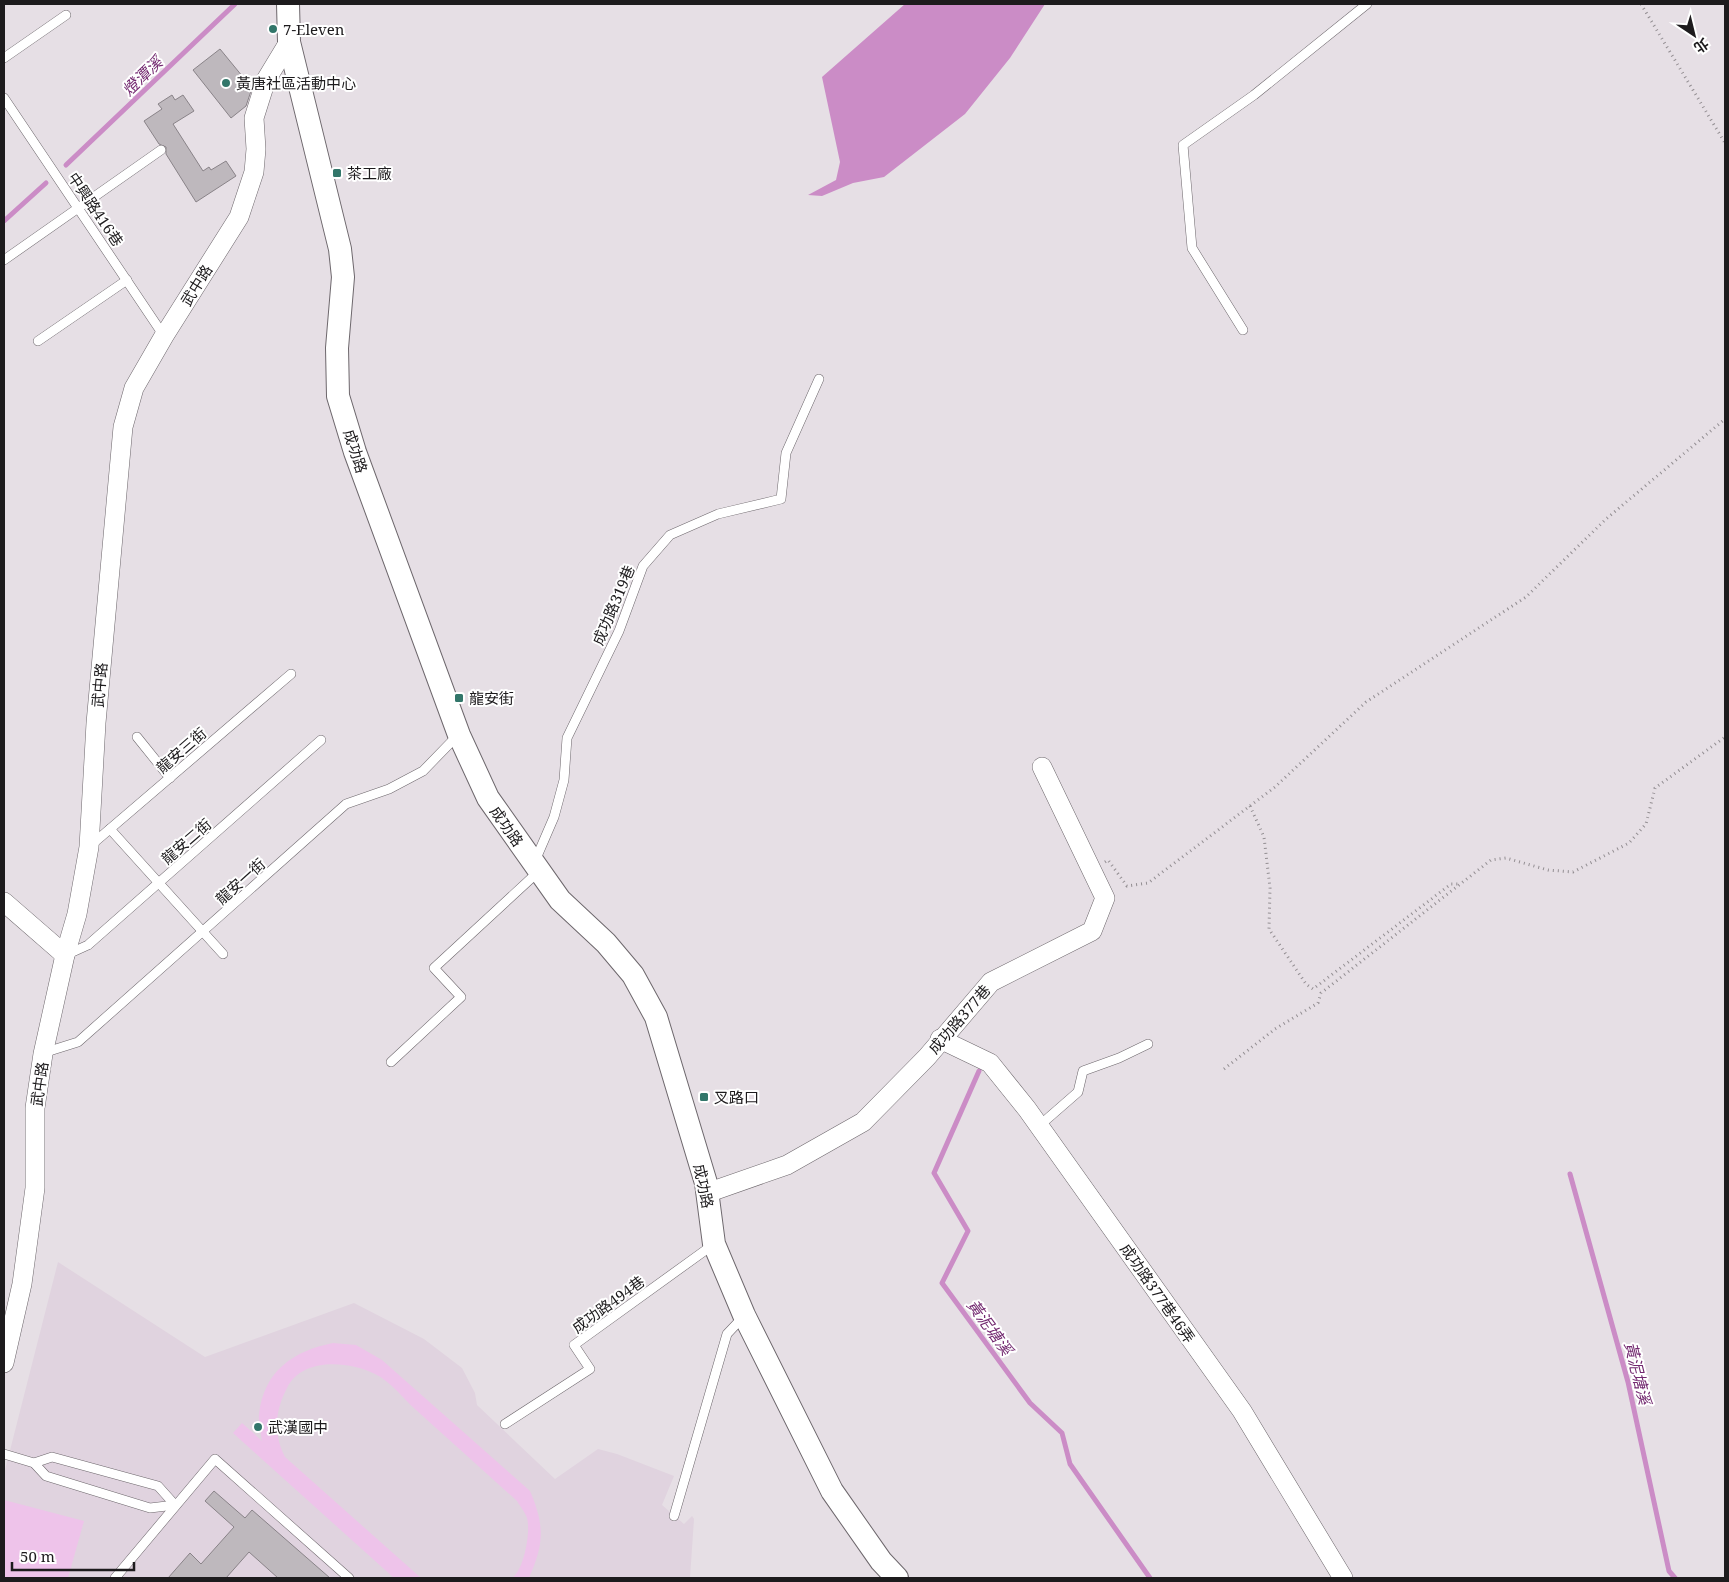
<svg xmlns="http://www.w3.org/2000/svg" width="1729" height="1582" font-family="'Noto Serif','Noto Sans TC',serif">
	<rect width="100%" height="100%" fill="#e6dfe5"/>
	<polygon fill="#e0d3df" points="58,1262 205,1357 354,1303 424,1339 462,1368 475,1393 477,1405 555,1479 598,1449 617,1454 674,1476 662,1505 684,1524 692,1516 694,1519 690,1578 4,1578 4,1474"/>
	<g fill="#eec3ea">
		<path d="M333,1343L356,1345L382,1360L530,1491C545,1526 544,1544 529,1578H512C524,1570 531,1532 527,1518C525,1512 520,1506 517,1501C483,1470 449,1440 415,1409C403,1398 390,1381 375,1374C349,1361 302,1357 287,1388C275,1411 273,1434 285,1457L421,1578H394L233,1433L242,1423L262,1441C261,1433 258,1423 259,1414C264,1371 293,1351 333,1343Z"/>
		<polygon points="4,1500 84,1521 68,1578 4,1578"/>
	</g>
	<polygon fill="#cb8cc6" points="905,4 1045,4 1010,58 965,114 884,177 853,183 822,196 808,195 836,180 840,162 822,77"/>
	<g fill="none" stroke-linecap="round" stroke-linejoin="round">
		<g stroke="#cb8cc6" stroke-width="5">
			<polyline points="66,165 235,4"/>
			<polyline points="4,221 46,183"/>
			<polyline points="979,1071 934,1173 968,1231 942,1283 1030,1403 1062,1433 1070,1464 1150,1578"/>
			<polyline points="1570,1174 1628,1382 1669,1571 1675,1578"/>
		</g>
	</g>
	<g fill="#beb8bd" stroke="#898388">
		<polygon points="220,49 252,88 246,106 231,118 193,70"/>
		<polygon points="172,95 175,100 183,95 194,111 173,124 203,171 209,167 211,170 226,161 236,176 196,202 166,154 166,147 159,144 144,121 162,109 158,104"/>
		<polygon points="214,1491 245,1518 252,1510 330,1578 278,1578 249,1552 226,1578 168,1578 190,1553 201,1564 234,1527 205,1501"/>
	</g>
	<g fill="none" stroke-linecap="round" stroke-linejoin="round">
		<defs>
			<g id="service">
				<polyline points="4,58 66,15"/>
				<polyline points="4,98 164,336"/>
				<polyline points="4,260 161,150"/>
				<polyline points="1243,330 1192,248 1183,145 1254,95 1367,4"/>
				<polyline points="38,341 127,280"/>
				<polyline points="137,737 170,778"/>
				<polyline points="110,829 223,954"/>
				<polyline points="90,846 291,674"/>
				<polyline points="535,861 554,817 564,780 567,738 619,631 643,566 670,535 718,514 781,499 786,453 819,379"/>
				<polyline points="66,955 88,945 321,740"/>
				<polyline points="43,1053 78,1042 346,804 389,789 423,771 458,735"/>
				<polyline points="391,1062 461,997 434,968 538,872"/>
				<polyline points="1039,1126 1078,1092 1083,1071 1119,1058 1148,1044"/>
				<polyline points="505,1424 590,1369 574,1345 714,1244"/>
				<polyline points="4,1454 34,1463 46,1476 150,1508 175,1505"/>
				<polyline points="34,1463 52,1457 158,1486 175,1505"/>
				<polyline points="674,1516 727,1334 744,1316"/>
				<polyline points="115,1578 215,1459 349,1578"/>
			</g>
			<g id="minor">
				<polyline points="4,902 65,955"/>
				<polyline points="940,1039 990,1063 1027,1109 1242,1411 1343,1578"/>
				<polyline points="707,1193 787,1165 863,1122 927,1057 991,982 1092,931 1105,898 1042,767"/>
				<polyline points="4,1363 22,1284 35,1188 35,1108 43,1054 65,955 77,914 89,847 96,723 123,427 134,388 164,336 239,217 254,172 256,149 254,118 266,80 289,42"/>
			</g>
			<polyline id="tertiary" points="288,4 289,42 340,249 343,277 337,348 338,396 355,452 459,735 488,798 560,900 606,943 633,975 656,1017 706,1183 714,1244 744,1315 832,1491 881,1561 897,1578"/>
		</defs>
		<use href="#service" stroke="#6d676c" stroke-width="10"/>
		<use href="#minor" stroke="#6d676c" stroke-width="20"/>
		<use href="#tertiary" stroke="#6d676c" stroke-width="24"/>
		<g stroke="#938e92" stroke-width="3" stroke-dasharray="1 4" stroke-linecap="butt">
			<polyline points="1641,4 1725,143"/>
			<polyline points="1250,806 1264,837 1270,888 1269,929 1306,984 1313,989 1451,884 1461,884"/>
			<polyline points="1105,862 1108,860 1127,886 1148,883 1275,787 1366,702 1526,597 1606,519 1725,419"/>
			<polyline points="1224,1069 1275,1029 1318,1003 1321,993 1491,860 1506,858 1548,870 1573,872 1629,843 1646,824 1655,788 1725,737"/>
		</g>
		<use href="#service" stroke="#fff" stroke-width="9"/>
		<use href="#minor" stroke="#fff" stroke-width="19"/>
		<use href="#tertiary" stroke="#fff" stroke-width="22"/>
	</g>
	<g fill="#32766a" stroke="#fff" stroke-width="2">
		<circle cx="273" cy="29" r="5"/>
		<circle cx="226" cy="83" r="5"/>
		<rect x="332" y="168" width="10" height="10" rx="2.5"/>
		<rect x="454" y="693" width="10" height="10" rx="2.5"/>
		<rect x="699" y="1092" width="10" height="10" rx="2.5"/>
		<circle cx="258" cy="1427" r="5"/>
	</g>
	<g text-anchor="middle" dominant-baseline="central" stroke-width="4" stroke-linejoin="round" paint-order="stroke">
		<g font-size="15" fill="#1d1b1d" stroke="#fff" text-anchor="start">
			<text x="283" y="29">7-Eleven</text>
			<text x="236" y="83">黃唐社區活動中心</text>
			<text x="347" y="173">茶工廠</text>
			<text x="469" y="698">龍安街</text>
			<text x="714" y="1097">叉路口</text>
			<text x="268" y="1427">武漢國中</text>
		</g>
		<g font-size="15" fill="#1d1b1d" stroke="#fff">
			<text transform="translate(96 209) rotate(56)">中興路416巷</text>
			<text transform="translate(196 285) rotate(-58)">武中路</text>
			<text transform="translate(356 451) rotate(72)">成功路</text>
			<text transform="translate(613 605) rotate(-67)">成功路319巷</text>
			<text transform="translate(99 685) rotate(-85)">武中路</text>
			<text transform="translate(181 750) rotate(-41)">龍安三街</text>
			<text transform="translate(507 826) rotate(55)">成功路</text>
			<text transform="translate(186 841) rotate(-41)">龍安二街</text>
			<text transform="translate(240 881) rotate(-42)">龍安一街</text>
			<text transform="translate(959 1019) rotate(-49)">成功路377巷</text>
			<text transform="translate(39 1084) rotate(-82)">武中路</text>
			<text transform="translate(704 1186) rotate(78)">成功路</text>
			<text transform="translate(1158 1293) rotate(55)">成功路377巷46弄</text>
			<text transform="translate(608 1304) rotate(-36)">成功路494巷</text>
		</g>
		<g font-size="16" font-style="italic" fill="#732970" stroke="#fff">
			<text transform="translate(142 76) rotate(-44)">燈潭溪</text>
			<text transform="translate(990 1327) rotate(54)">黃泥塘溪</text>
			<text transform="translate(1638 1373) rotate(76)">黃泥塘溪</text>
		</g>
	</g>
	<rect width="1729" height="1582" fill="none" stroke="#1d1b1d" stroke-width="10"/>
	<g transform="translate(1694 35) rotate(145)" stroke="#ffffff" stroke-width="4" paint-order="stroke">
	<path d="M0-4L9 19L0 12L-9 19Z" fill="#1d1b1d"/>
	<text y="-8" font-size="14" font-weight="bold" text-anchor="middle" fill="#1d1b1d">北</text>
	</g>
	<path d="M12 1562v8h122v-8" fill="none" stroke="#1d1b1d" stroke-width="2.5"/>
	<text x="20" y="1562" font-size="15" fill="#1d1b1d" stroke="#ffffff" stroke-width="4" paint-order="stroke">50 m</text>
</svg>
